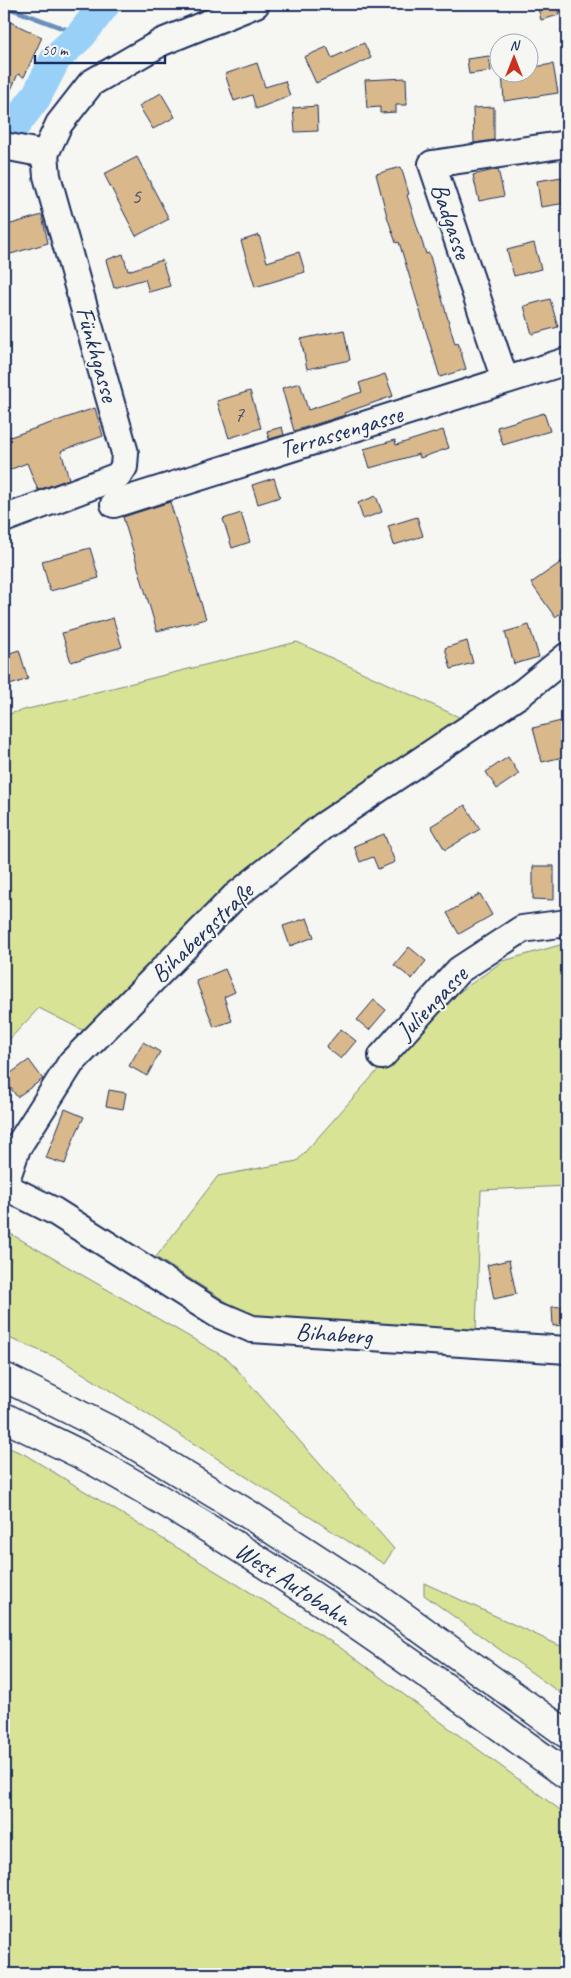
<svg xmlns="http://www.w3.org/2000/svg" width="571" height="1978" font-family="Caveat,sans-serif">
	<rect width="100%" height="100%" fill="#f6f6f2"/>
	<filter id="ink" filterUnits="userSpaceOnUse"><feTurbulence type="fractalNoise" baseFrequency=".02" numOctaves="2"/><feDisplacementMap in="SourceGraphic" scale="10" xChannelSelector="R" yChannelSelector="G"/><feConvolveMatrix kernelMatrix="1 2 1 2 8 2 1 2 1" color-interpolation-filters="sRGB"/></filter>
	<g filter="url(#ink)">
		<g fill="#d8e396" stroke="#7a897a">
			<polygon points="297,642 461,718 221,896 84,1031 39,1008 4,1045 4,715"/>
			<polygon points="567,943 567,1186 481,1190 476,1330 252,1318 156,1257 218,1176 297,1161 426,1016 503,961"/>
			<polygon points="4,1230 228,1359 394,1549 384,1564 60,1359 4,1336"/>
			<polygon points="4,1446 24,1454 338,1646 567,1815 567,1974 4,1974"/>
			<polygon points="424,1583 567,1649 567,1698 424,1595"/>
		</g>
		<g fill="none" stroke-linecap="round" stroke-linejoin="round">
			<polyline stroke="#6790ba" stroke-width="5" points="4,6 81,35"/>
			<polyline stroke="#99d0f8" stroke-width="31" points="4,139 36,97 56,58 81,35 105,4"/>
		</g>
		<g fill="#d9b98c" stroke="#1b2f5e">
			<polygon points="537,4 556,4 559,15 541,20"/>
			<polygon points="4,19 42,37 24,77 18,74 4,105"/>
			<polygon points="364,43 371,58 316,83 304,57 327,47 332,58"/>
			<polygon points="489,56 491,71 469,74 467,59"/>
			<polygon points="257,63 265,87 285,81 290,96 256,109 252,95 234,101 225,74"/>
			<polygon points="553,64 558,93 504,101 502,72 528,72 528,68"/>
			<polygon points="406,78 407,105 396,105 396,112 380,113 380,107 367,108 365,80"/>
			<polygon points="161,93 175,117 153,129 139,106"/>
			<polygon points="317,106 318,131 295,132 293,108"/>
			<polygon points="494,107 494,140 474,143 473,108"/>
			<polygon points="137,157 169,219 136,236 104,174"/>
			<polygon points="401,167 409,194 407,195 426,254 429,253 455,344 458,343 466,369 440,377 399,242 396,243 387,216 376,174"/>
			<polygon points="498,169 504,196 479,201 473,175"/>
			<polygon points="562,177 566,203 541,207 537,181"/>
			<polygon points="42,215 48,243 4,256 4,226"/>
			<polygon points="259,235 267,262 299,252 305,272 255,287 241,241"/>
			<polygon points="534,243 541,269 514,276 507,250"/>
			<polygon points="123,254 128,271 162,260 170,286 149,292 145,279 114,288 106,260"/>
			<polygon points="550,299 558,327 532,334 524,306"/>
			<polygon points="344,330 350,360 307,369 301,339"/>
			<polygon points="385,374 393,396 344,413 345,415 294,431 282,388 300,383 308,410 362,392 359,383"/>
			<polygon points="250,391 261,428 229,438 217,401"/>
			<polygon points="95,408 103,436 61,451 69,479 38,490 27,463 4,472 4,439"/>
			<polygon points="544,413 550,431 503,445 497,427"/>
			<polygon points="282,427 284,435 269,439 267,431"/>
			<polygon points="443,430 449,448 420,458 419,454 370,468 364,449 395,440 396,445"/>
			<polygon points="274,478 280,497 258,504 252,485"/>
			<polygon points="376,496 382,512 363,519 358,503"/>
			<polygon points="170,502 206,619 157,631 123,517"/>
			<polygon points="241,513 250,542 232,548 223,519"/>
			<polygon points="417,517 423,536 394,545 388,526"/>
			<polygon points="90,548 99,578 50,591 42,561"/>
			<polygon points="567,558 567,609 555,617 531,583"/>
			<polygon points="113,618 122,647 71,662 62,633"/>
			<polygon points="529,625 539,657 514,664 505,632"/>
			<polygon points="467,641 473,663 451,669 445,648"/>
			<polygon points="19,650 28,679 4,687 4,655"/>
			<polygon points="565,720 567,727 567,756 542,762 533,728"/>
			<polygon points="508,757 519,774 497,789 486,772"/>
			<polygon points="465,805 480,829 445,850 431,826"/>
			<polygon points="384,834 395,862 378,869 373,857 360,862 354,846"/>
			<polygon points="533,866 554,866 554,900 533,899"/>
			<polygon points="480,894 492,915 459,934 447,913"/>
			<polygon points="307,918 314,937 290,946 283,926"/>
			<polygon points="409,947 426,961 412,979 394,965"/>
			<polygon points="225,969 235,992 224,997 232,1021 214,1027 196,981"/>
			<polygon points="374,1000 386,1010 369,1030 357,1020"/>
			<polygon points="341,1029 356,1041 341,1059 326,1047"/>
			<polygon points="143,1042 160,1052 147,1076 129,1066"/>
			<polygon points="29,1060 43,1079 17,1097 4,1078"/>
			<polygon points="109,1090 126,1093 123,1109 106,1106"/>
			<polygon points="65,1109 84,1117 74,1138 65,1164 46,1158"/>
			<polygon points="509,1260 516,1294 494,1299 487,1265"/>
			<polygon points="566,1306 567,1325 553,1326 552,1307"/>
		</g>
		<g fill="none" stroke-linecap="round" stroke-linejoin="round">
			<defs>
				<g id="minor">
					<polyline points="4,146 45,154 47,176 125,453 124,467 118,476 4,519"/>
					<polyline points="45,154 59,124 91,83 162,42 256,4"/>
					<polyline points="505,380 432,164 567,144"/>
					<polyline points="114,504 567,361"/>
					<polyline points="567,656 523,692 323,826 234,897 71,1063 17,1148 4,1186 54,1211 217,1314 252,1329 567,1350"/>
					<polyline points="382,1056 459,970 522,929 567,923"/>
				</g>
				<g id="highway">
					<polyline points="4,1377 110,1430 248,1514 382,1601 567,1734"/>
					<path d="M4,1417C35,1433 68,1447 99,1464C262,1555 416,1665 567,1775"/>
				</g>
			</defs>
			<use href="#minor" stroke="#1b2f5e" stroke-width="30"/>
			<use href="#highway" stroke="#1b2f5e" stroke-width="31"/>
			<use href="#minor" stroke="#f6f6f2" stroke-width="26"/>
			<use href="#highway" stroke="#f6f6f2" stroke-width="28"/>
		</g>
	</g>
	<g text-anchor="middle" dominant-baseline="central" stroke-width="4" stroke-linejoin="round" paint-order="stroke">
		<g font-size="22" fill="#4a526a">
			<text x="136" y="196">5</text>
			<text x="239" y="414">7</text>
		</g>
		<g font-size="25" fill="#1b2f5e" stroke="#f6f6f2">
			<text transform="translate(451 221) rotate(71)">Badgasse</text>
			<text transform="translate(97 354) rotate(74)">Fünkhgasse</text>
			<text transform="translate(341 432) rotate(-17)">Terrassengasse</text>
			<text transform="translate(202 933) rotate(-44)">Bihabergstraße</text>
			<text transform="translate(432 1003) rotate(-46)">Juliengasse</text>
			<text transform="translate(334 1334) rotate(4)">Bihaberg</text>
			<text transform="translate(293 1584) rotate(33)">West Autobahn</text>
		</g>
	</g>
	<rect width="571" height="1978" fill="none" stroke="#f6f6f2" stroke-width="20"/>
	<rect x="10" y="10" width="551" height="1958" fill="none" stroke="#1b2f5e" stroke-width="2" filter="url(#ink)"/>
	<g transform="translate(514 58)"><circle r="24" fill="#f6f6f2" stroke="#9ea6b7"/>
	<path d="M0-4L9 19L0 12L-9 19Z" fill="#c8321e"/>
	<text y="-8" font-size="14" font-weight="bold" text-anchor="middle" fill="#1b2f5e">N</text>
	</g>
	<path d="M35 55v8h130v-8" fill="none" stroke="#1b2f5e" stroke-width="2.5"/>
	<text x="42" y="55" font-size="15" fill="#1b2f5e" stroke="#f6f6f2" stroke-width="4" paint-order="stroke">50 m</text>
</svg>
